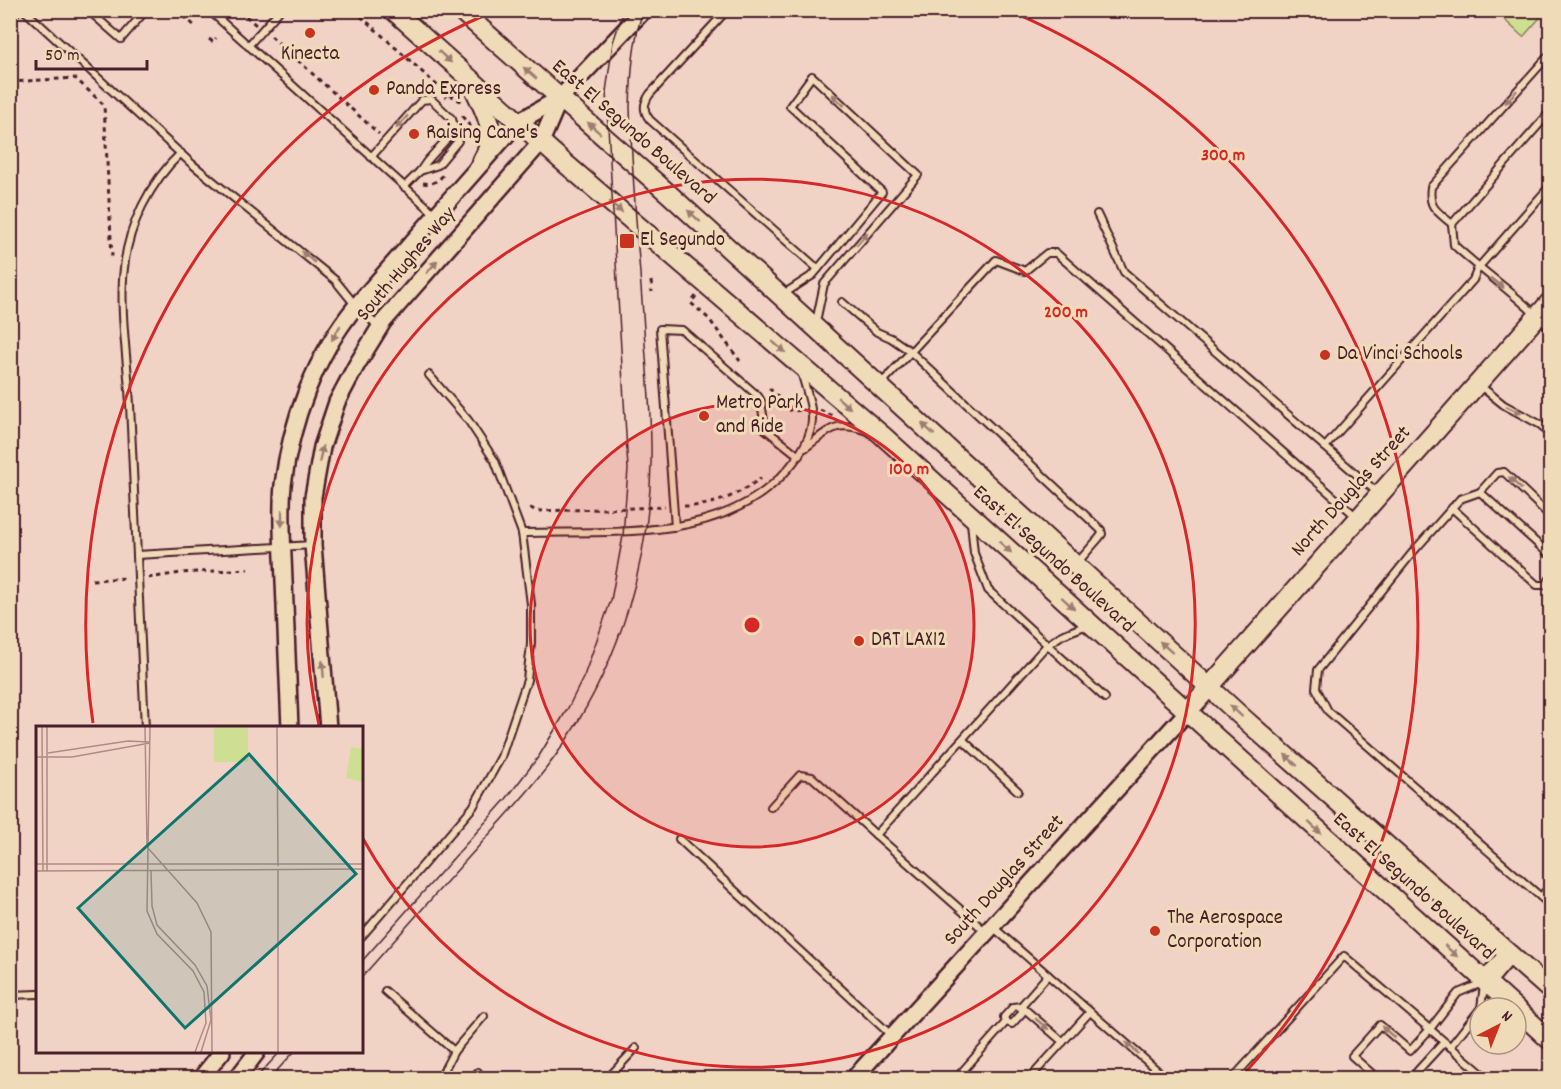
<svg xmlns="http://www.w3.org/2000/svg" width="1561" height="1089" font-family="Dekko,sans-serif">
	<rect width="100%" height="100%" fill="#f1d3c6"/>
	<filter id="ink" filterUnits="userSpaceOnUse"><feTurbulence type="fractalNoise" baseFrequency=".0167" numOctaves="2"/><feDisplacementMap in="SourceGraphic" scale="12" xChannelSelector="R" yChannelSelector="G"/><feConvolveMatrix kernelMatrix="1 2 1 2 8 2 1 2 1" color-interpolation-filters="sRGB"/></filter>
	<g filter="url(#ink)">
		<polygon fill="#cede92" stroke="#8c7e5e" stroke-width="1.5" points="1495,11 1546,11 1523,37"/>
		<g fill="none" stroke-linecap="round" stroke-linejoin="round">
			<defs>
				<g id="service">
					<polyline points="24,10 192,164 335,280 356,306 379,327"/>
					<polyline points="88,10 121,39 146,10"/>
					<polyline points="209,10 435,214"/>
					<path d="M727,10L650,94C643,104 643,111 650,120L818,269"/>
					<polyline points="10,19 18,10"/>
					<polyline points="248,46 280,10"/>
					<path d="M1550,112L1452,224L1454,245C1485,274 1522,298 1550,329"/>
					<polyline points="371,157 422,100 431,99 452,119 458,141 438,165 420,171 404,187"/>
					<polyline points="420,171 427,161 455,130"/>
					<polyline points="1097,214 1124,272 1379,494"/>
					<path d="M1452,224C1437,211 1428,208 1431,187L1550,54"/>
					<polyline points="782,295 813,275 882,192 790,106 812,76 918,175 824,284 816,322"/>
					<polyline points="842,302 877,332 891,338 910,351 1101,530 1102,534 1099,538 1078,562"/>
					<polyline points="1478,384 1504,405 1541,425 1550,437"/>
					<polyline points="880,385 996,260 1025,271 1047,253 1056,253 1358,518"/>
					<polyline points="1325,447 1473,280 1478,268 1550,186"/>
					<path d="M805,448C831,429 834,420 868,431"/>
					<polyline points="1480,492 1497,473 1504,472 1550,516"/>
					<polyline points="1452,508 1537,585 1545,585 1550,579"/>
					<polyline points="971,522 974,553 988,590 1105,698"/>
					<polyline points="675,527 660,329 682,330 758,396 761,401 765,429 799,456"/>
					<path d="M522,533C612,530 723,544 788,469C800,455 811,439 812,420C813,407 804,384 801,371"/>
					<polyline points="137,555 313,545"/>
					<polyline points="1550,555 1480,492 1460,499 1413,552 1318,670 1316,688 1328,711 1550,905"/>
					<path d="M145,728C140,620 135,512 130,405C128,363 119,309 124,268C128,226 150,182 181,153"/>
					<polyline points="963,740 1018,791"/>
					<polyline points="771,807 800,775 812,777 876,835 1047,645 1062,635 1087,625"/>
					<polyline points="876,835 986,932"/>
					<polyline points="679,839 892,1036"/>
					<polyline points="1541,897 1550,886"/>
					<polyline points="993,927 1166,1078"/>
					<polyline points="362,936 473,807 501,757 527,680 531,644 531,604 522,533 495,461 468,420 429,375"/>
					<polyline points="385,991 454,1051 484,1016"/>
					<polyline points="10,995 38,994"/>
					<polyline points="1021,1006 1063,1042"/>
					<polyline points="1481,1008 1484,985"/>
					<polyline points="1006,1022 1012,1024 1022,1013 1021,1006"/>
					<polyline points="1450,1047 1480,1009"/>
					<polyline points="960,1074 1006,1022 1004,1017 1013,1007 1021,1006 1048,975"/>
					<polyline points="440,1078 454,1051"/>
					<polyline points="472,1078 478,1072"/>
					<polyline points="608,1078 636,1048"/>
					<polyline points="1030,1078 1090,1012"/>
					<polyline points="1233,1078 1344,956 1487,1078"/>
					<polyline points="1377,1078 1352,1056 1380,1025 1410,1051 1430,1029 1458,993 1482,983"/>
					<polyline points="1411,1078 1444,1042"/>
				</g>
				<g id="tertiary">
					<path d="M290,728C288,679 286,630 284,581C283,550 280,517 283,485C291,421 315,356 356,306L518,122L560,98L644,10"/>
					<polyline points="328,728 313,545 313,497 322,447 337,402 356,366 383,322 541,142 560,98"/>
					<polyline points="201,1078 222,1052"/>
					<polyline points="237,1078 257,1052"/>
					<polyline points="854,1078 1187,712"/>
				</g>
				<g id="secondary">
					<polyline points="393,10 560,159 882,435 1515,1008"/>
					<polyline points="460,10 669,194 1242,717 1550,990"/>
					<path d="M474,88C486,115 499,132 482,161"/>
					<polyline points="1187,712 1550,302"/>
					<polyline points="1485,982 1509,954"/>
					<polyline points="1516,1009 1550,1040"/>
				</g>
			</defs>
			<use href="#service" stroke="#4a1f2b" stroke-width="10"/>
			<use href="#tertiary" stroke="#4a1f2b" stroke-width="20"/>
			<use href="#secondary" stroke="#4a1f2b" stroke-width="22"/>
			<g stroke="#4a1f2b" stroke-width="3" stroke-dasharray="4.5 4.5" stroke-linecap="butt">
				<polyline points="177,10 196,27"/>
				<polyline points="239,10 256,25"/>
				<polyline points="354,10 441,89 446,98"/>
				<polyline points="271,36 379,134"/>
				<polyline points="209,39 213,42 216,38"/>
				<polyline points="10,82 75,78 104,105 112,257"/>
				<polyline points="442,90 462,102"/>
				<polyline points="462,116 470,126 475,125"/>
				<path d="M423,183C433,185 438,181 444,174"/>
				<polyline points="651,281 652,292"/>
				<polyline points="696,296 691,303 709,319 740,361"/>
				<polyline points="772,399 770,389 791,411 803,410"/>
				<polyline points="820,410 835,417"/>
				<path d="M684,506C712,507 739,495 761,478"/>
				<polyline points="530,508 538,511 665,507"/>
				<polyline points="148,578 181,573 248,569"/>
				<polyline points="92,580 128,578"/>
			</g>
			<use href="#service" stroke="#f0dbb9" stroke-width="6"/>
			<use href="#tertiary" stroke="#f0dbb9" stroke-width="15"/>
			<use href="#secondary" stroke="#f0dbb9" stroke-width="18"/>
			<g stroke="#4a1f2b" stroke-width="1.5">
				<polyline points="362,961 506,799 539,756 568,708 584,676 611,600 623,536 628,469 606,92 613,42 624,10"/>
				<path d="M362,977C400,934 439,890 478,847C509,812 542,778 567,739C621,657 649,562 651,464C652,424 648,384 645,344C640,265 632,186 630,107C631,74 633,42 643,10"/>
				<polyline points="256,1078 280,1052"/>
				<polyline points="270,1078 294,1052"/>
			</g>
		</g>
		<defs><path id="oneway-solid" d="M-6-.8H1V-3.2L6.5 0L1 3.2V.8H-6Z" transform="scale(1.5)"/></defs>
		<g fill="#9d7d72">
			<use href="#oneway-solid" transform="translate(445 57) rotate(42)"/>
			<use href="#oneway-solid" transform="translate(530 73) rotate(-139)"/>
			<use href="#oneway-solid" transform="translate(1511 97) rotate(132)"/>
			<use href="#oneway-solid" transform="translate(838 100) rotate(-137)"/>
			<use href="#oneway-solid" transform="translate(402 122) rotate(132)"/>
			<use href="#oneway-solid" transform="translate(594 128) rotate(-139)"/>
			<use href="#oneway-solid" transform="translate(616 207) rotate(41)"/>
			<use href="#oneway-solid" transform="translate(694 216) rotate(-138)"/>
			<use href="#oneway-solid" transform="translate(862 239) rotate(-49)"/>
			<use href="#oneway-solid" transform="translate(308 257) rotate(-140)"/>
			<use href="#oneway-solid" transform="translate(432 267) rotate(-49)"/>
			<use href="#oneway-solid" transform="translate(1497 283) rotate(38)"/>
			<use href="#oneway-solid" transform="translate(336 333) rotate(120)"/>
			<use href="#oneway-solid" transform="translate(779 347) rotate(40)"/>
			<use href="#oneway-solid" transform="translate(844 403) rotate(40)"/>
			<use href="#oneway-solid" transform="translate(1514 410) rotate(25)"/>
			<use href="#oneway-solid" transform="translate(928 429) rotate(-137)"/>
			<use href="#oneway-solid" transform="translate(321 454) rotate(-79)"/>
			<use href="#oneway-solid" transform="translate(1515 483) rotate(-137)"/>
			<use href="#oneway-solid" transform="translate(282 518) rotate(91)"/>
			<use href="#oneway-solid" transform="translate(1005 547) rotate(42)"/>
			<use href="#oneway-solid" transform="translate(1068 603) rotate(42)"/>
			<use href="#oneway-solid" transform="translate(1166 647) rotate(-138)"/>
			<use href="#oneway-solid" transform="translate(323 669) rotate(-95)"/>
			<use href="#oneway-solid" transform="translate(1236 711) rotate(-137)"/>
			<use href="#oneway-solid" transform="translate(1291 760) rotate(-138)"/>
			<use href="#oneway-solid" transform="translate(1315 828) rotate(42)"/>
			<use href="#oneway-solid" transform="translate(1451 951) rotate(42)"/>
			<use href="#oneway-solid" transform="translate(1042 1024) rotate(40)"/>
			<use href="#oneway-solid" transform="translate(1388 1032) rotate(-139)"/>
			<use href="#oneway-solid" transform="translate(1132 1048) rotate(-139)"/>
		</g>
	</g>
	<circle cx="752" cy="625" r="222" fill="#d62828" fill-opacity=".12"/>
	<g fill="none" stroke="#d62828" stroke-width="3">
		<circle cx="752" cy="625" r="222"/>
		<path d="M319 725A444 444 0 1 1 362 837"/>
		<path d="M93 723A666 666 0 0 1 492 12M1012 12A666 666 0 0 1 1243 1075"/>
	</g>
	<g fill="#c8321e" stroke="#f0dbb9" stroke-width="2">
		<circle cx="310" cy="33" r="6"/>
		<circle cx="374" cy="90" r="6"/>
		<circle cx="414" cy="134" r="6"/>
		<rect x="619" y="233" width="16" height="16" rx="3"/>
		<circle cx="1325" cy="355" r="6"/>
		<circle cx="704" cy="416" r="6"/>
		<circle cx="859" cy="641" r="6"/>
		<circle cx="1155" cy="931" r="6"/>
	</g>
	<g text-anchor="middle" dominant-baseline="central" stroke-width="6" stroke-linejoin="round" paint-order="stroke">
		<g font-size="21" fill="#4a1f2b" stroke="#f0dbb9" text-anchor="start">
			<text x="310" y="55" text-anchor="middle">Kinecta</text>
			<text x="386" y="90">Panda Express</text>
			<text x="426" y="134">Raising Cane's</text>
			<text x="640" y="241">El Segundo</text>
			<text x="1337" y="355">Da Vinci Schools</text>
			<text x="716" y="404">Metro Park<tspan x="716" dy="24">and Ride</tspan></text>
			<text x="871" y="641">DRT LAX12</text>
			<text x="1167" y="919">The Aerospace<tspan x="1167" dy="24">Corporation</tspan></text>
		</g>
		<g font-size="21" fill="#4a1f2b" stroke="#f0dbb9">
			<text transform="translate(633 133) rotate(41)">East El Segundo Boulevard</text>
			<text transform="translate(407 265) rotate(-50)">South Hughes Way</text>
			<text transform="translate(1352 492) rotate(-48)">North Douglas Street</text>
			<text transform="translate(1053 560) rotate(42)">East El Segundo Boulevard</text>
			<text transform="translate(1005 881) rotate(-48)">South Douglas Street</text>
			<text transform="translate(1413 887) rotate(42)">East El Segundo Boulevard</text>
		</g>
	</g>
	<g transform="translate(36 726)">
		<rect width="327" height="327" fill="#f1d3c6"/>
		<path d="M178,1H212V36H178ZM315,21L327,23L326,56L310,52Z" fill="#cede92"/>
		<path fill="none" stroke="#ae8b88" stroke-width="1.5" d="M6,1L7,145M109,1L111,121L161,177L175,206L176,326M114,1L111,185L121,208L157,245L168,266L170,297L159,326M241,1L242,140M12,27L92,15L113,16M0,31H36L114,17M0,138H327M0,145L327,143M11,145V1M115,145L116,180L121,199L159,239L171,260L175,294L165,326M242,326V143"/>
		<path fill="#0f766e" fill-opacity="0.15" stroke="#0f766e" stroke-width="3" d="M213,28L320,148L149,302L42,182Z"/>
		<rect width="327" height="327" fill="none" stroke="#4a1f2b" stroke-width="3"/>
	</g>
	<circle cx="752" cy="625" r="9" fill="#d62828" stroke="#f0dbb9" stroke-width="3"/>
	<g font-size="18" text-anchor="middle" font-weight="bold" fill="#d62828" stroke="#f0dbb9" stroke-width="6" stroke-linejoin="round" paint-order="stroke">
		<text x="1223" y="160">300 m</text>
		<text x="1066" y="317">200 m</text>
		<text x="909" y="474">100 m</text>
	</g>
	<rect width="1561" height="1089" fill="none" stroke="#f0dbb9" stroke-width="36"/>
	<rect x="18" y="18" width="1525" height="1053" fill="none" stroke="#4a1f2b" stroke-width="2" filter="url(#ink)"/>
	<g transform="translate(1498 1026) rotate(42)"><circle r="28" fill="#f0dbb9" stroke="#ae9080" stroke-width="1.5"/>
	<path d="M0-4.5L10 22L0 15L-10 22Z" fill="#c8321e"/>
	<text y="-9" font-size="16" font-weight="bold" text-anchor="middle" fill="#4a1f2b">N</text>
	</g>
	<path d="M36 60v9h111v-9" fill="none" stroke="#4a1f2b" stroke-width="3"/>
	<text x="45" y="60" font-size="18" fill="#4a1f2b" stroke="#f0dbb9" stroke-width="4.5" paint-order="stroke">50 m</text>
</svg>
